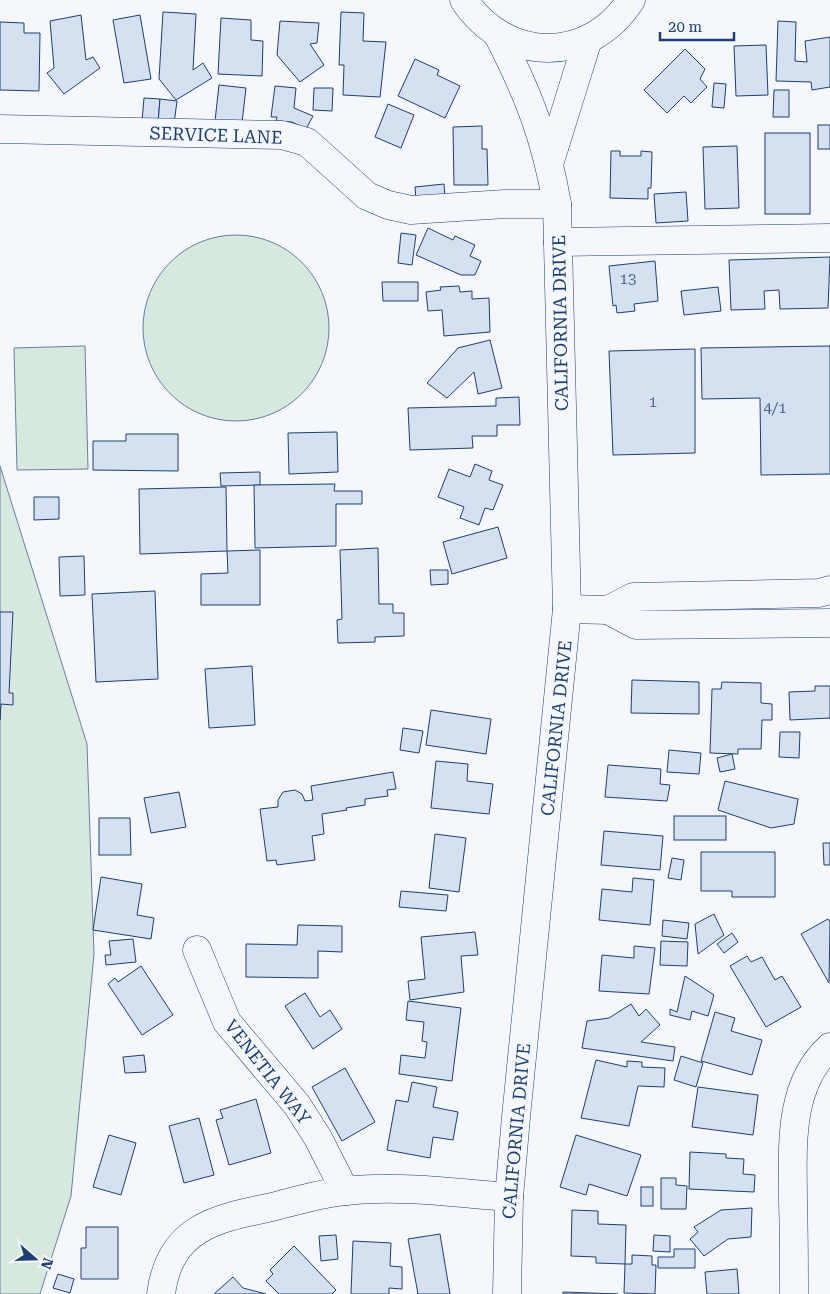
<svg xmlns="http://www.w3.org/2000/svg" width="830" height="1294" font-family="'Roboto Serif',serif">
	<rect width="100%" height="100%" fill="#f4f7fb"/>
	<g fill="#d7e8df" stroke="#687fa3">
		<circle cx="236" cy="328" r="93"/>
		<polygon points="85,346 88,469 17,470 14,348"/>
		<polygon points="0,466 87,744 94,954 71,1196 40,1294 0,1294"/>
	</g>
	<g fill="#d5e0f0" stroke="#1d3f73">
		<polygon points="163,12 196,14 193,70 203,63 212,78 176,100 159,79"/>
		<polygon points="341,12 364,13 363,41 386,42 380,97 343,95 344,65 339,65"/>
		<polygon points="81,15 86,60 93,57 100,68 64,94 47,73 54,68 50,21"/>
		<polygon points="140,15 151,79 124,83 113,20"/>
		<polygon points="221,18 251,20 251,40 263,41 262,76 218,74"/>
		<polygon points="280,21 319,23 317,43 310,44 324,65 300,82 277,55"/>
		<polygon points="778,21 796,22 795,61 807,62 805,41 830,37 830,87 812,90 811,82 776,81"/>
		<polygon points="0,22 24,23 24,33 40,33 39,91 0,90"/>
		<polygon points="766,45 768,95 736,96 734,46"/>
		<polygon points="685,49 705,69 700,79 707,87 691,103 684,96 667,113 644,90"/>
		<polygon points="415,59 439,70 437,75 460,86 445,118 398,96"/>
		<polygon points="714,83 726,84 724,108 712,107"/>
		<polygon points="219,85 246,88 242,123 215,121"/>
		<polygon points="275,86 296,88 294,108 313,116 306,129 292,122 276,121 277,117 271,117"/>
		<polygon points="314,88 333,88 332,111 313,110"/>
		<polygon points="774,90 789,90 789,117 773,117"/>
		<polygon points="144,98 160,99 158,123 142,121"/>
		<polygon points="160,99 177,101 174,124 158,123"/>
		<polygon points="388,104 414,115 401,148 375,137"/>
		<rect x="818" y="125" width="12" height="24"/>
		<polygon points="482,126 482,149 487,149 488,185 454,185 453,127"/>
		<rect x="765" y="133" width="45" height="81"/>
		<polygon points="737,146 739,208 705,209 703,147"/>
		<polygon points="611,151 620,151 620,156 641,156 641,151 652,152 651,188 648,188 648,199 610,198"/>
		<polygon points="444,184 445,198 416,200 415,187"/>
		<polygon points="686,192 688,221 656,223 654,194"/>
		<polygon points="428,228 453,240 455,236 475,245 470,256 481,261 475,275 461,275 416,255"/>
		<polygon points="401,233 416,235 412,265 398,263"/>
		<polygon points="830,257 828,308 780,309 779,290 764,291 765,309 731,310 729,260"/>
		<polygon points="655,261 658,301 634,304 635,311 617,313 616,305 613,306 609,266"/>
		<polygon points="382,282 418,282 418,301 383,301"/>
		<polygon points="459,286 460,292 472,291 472,299 489,298 490,332 444,336 442,310 428,311 426,292 441,290 440,287"/>
		<polygon points="718,287 721,311 684,315 681,291"/>
		<polygon points="490,340 502,388 478,394 474,372 447,398 427,383 458,348"/>
		<polygon points="830,346 830,474 761,475 760,398 702,399 701,348"/>
		<polygon points="695,349 695,453 613,455 609,351"/>
		<polygon points="519,397 520,425 497,425 497,436 472,436 473,448 410,450 408,408 496,406 496,398"/>
		<polygon points="337,432 338,472 289,474 288,433"/>
		<polygon points="126,434 178,434 178,471 93,470 93,441 126,441"/>
		<polygon points="475,464 492,471 489,480 503,485 493,510 485,508 479,525 460,518 464,507 438,497 449,469 470,477"/>
		<polygon points="260,472 260,485 221,486 220,473"/>
		<polygon points="335,484 334,491 362,491 362,504 336,504 336,546 255,548 254,485"/>
		<polygon points="226,487 227,551 140,554 139,489"/>
		<polygon points="34,497 59,497 59,519 34,520"/>
		<polygon points="498,527 507,558 452,574 443,542"/>
		<polygon points="378,548 379,604 393,604 393,613 404,613 404,636 375,637 375,642 338,643 337,620 342,619 340,550"/>
		<polygon points="260,550 260,605 201,605 201,574 228,573 227,551"/>
		<polygon points="84,556 85,595 60,596 59,557"/>
		<polygon points="430,570 448,570 448,584 431,585"/>
		<polygon points="155,591 158,679 96,682 92,594"/>
		<polygon points="0,612 13,612 9,693 13,693 13,705 1,704 0,720"/>
		<polygon points="252,666 255,725 209,728 205,669"/>
		<polygon points="632,680 699,682 699,714 631,713"/>
		<polygon points="722,682 761,683 761,703 772,704 772,720 762,720 761,749 738,749 738,754 710,753 712,689 721,689"/>
		<polygon points="815,686 830,686 830,718 790,720 789,692 815,691"/>
		<polygon points="431,710 491,719 486,754 426,745"/>
		<polygon points="403,728 423,731 419,753 400,750"/>
		<polygon points="780,732 800,732 799,758 779,757"/>
		<polygon points="669,750 701,753 699,774 667,772"/>
		<polygon points="732,754 735,769 720,772 717,758"/>
		<polygon points="436,761 468,764 467,781 493,784 489,814 431,808"/>
		<polygon points="608,765 661,769 660,784 670,785 667,801 605,797"/>
		<polygon points="393,772 396,789 387,790 388,796 365,799 365,805 346,808 347,810 322,814 324,834 312,836 315,860 277,865 276,860 267,861 260,809 278,807 278,800 283,792 295,790 302,794 305,801 313,800 311,786"/>
		<polygon points="725,781 798,799 794,824 771,828 718,810"/>
		<polygon points="179,792 186,827 151,833 144,798"/>
		<rect x="674" y="816" width="52" height="24"/>
		<polygon points="99,818 130,818 131,855 99,855"/>
		<polygon points="604,831 663,836 660,870 601,865"/>
		<polygon points="435,834 466,838 459,892 429,888"/>
		<polygon points="823,843 830,843 830,865 824,865"/>
		<polygon points="701,852 775,852 775,897 732,897 732,891 701,891"/>
		<polygon points="672,858 684,860 681,880 668,878"/>
		<polygon points="101,877 142,884 137,915 154,918 151,939 93,930"/>
		<polygon points="633,878 654,880 650,925 599,920 602,889 632,892"/>
		<polygon points="401,891 448,895 446,911 399,907"/>
		<polygon points="714,914 724,935 698,954 695,924"/>
		<polygon points="828,919 830,922 829,983 801,934"/>
		<polygon points="663,920 689,923 687,939 662,936"/>
		<polygon points="298,925 342,926 342,952 318,951 318,978 246,977 246,944 297,945"/>
		<polygon points="475,932 478,955 461,956 464,992 410,1000 408,981 425,979 421,937"/>
		<polygon points="732,933 738,942 724,953 717,944"/>
		<polygon points="133,939 136,962 106,965 105,955 111,955 109,941"/>
		<polygon points="661,941 688,942 687,966 660,965"/>
		<polygon points="634,946 655,948 649,994 599,991 602,955 634,958"/>
		<polygon points="747,956 751,962 762,957 775,980 782,976 801,1007 766,1027 730,966"/>
		<polygon points="141,966 173,1015 142,1035 108,984 115,978 118,982"/>
		<polygon points="685,976 714,995 708,1016 692,1011 690,1020 670,1015 670,1009 677,1012"/>
		<polygon points="305,993 320,1017 330,1010 342,1029 313,1049 285,1006"/>
		<polygon points="408,1001 461,1008 452,1081 399,1074 401,1055 425,1058 427,1042 422,1041 424,1022 406,1020"/>
		<polygon points="631,1004 639,1016 646,1009 660,1025 641,1042 675,1047 673,1061 582,1048 587,1021 609,1018"/>
		<polygon points="715,1012 735,1018 731,1031 762,1040 752,1075 701,1061"/>
		<polygon points="144,1055 146,1072 125,1073 123,1057"/>
		<polygon points="681,1056 703,1063 696,1087 674,1080"/>
		<polygon points="596,1060 627,1067 627,1061 642,1062 642,1067 665,1068 664,1087 638,1086 629,1126 581,1118"/>
		<polygon points="345,1068 375,1122 342,1141 312,1087"/>
		<polygon points="412,1082 437,1087 433,1107 458,1112 453,1140 433,1137 430,1158 387,1150 396,1100 408,1102"/>
		<polygon points="698,1087 758,1095 753,1135 692,1127"/>
		<polygon points="256,1099 271,1153 229,1165 216,1120 223,1118 220,1110"/>
		<polygon points="199,1118 214,1175 184,1183 169,1126"/>
		<polygon points="109,1135 136,1143 121,1195 93,1187"/>
		<polygon points="576,1135 641,1155 627,1196 589,1184 586,1195 560,1187"/>
		<polygon points="690,1152 726,1154 726,1158 744,1159 743,1174 755,1175 754,1192 689,1189"/>
		<polygon points="661,1178 676,1178 676,1185 687,1186 686,1209 661,1209"/>
		<rect x="641" y="1187" width="12" height="19"/>
		<polygon points="752,1208 751,1237 728,1239 704,1256 690,1239 698,1232 694,1227 721,1210"/>
		<polygon points="572,1210 598,1211 598,1224 626,1225 625,1264 596,1263 596,1257 571,1256"/>
		<polygon points="86,1227 118,1227 118,1279 81,1279 81,1248 86,1248"/>
		<polygon points="440,1234 450,1294 418,1294 408,1239"/>
		<polygon points="336,1235 338,1259 321,1261 319,1236"/>
		<polygon points="654,1235 670,1236 670,1252 653,1251"/>
		<polygon points="353,1241 391,1243 390,1266 402,1267 402,1289 389,1288 389,1294 351,1294"/>
		<polygon points="294,1246 336,1290 332,1294 279,1294 266,1281 273,1274 270,1270"/>
		<polygon points="674,1249 695,1249 695,1268 658,1268 658,1257 674,1257"/>
		<polygon points="632,1255 652,1256 652,1265 656,1265 655,1294 624,1293 625,1264 632,1264"/>
		<polygon points="737,1269 739,1294 707,1294 705,1272"/>
		<polygon points="58,1274 74,1279 70,1293 53,1288"/>
		<polygon points="233,1277 243,1288 266,1294 214,1294"/>
		<polygon points="563,1292 618,1294 563,1294"/>
	</g>
	<g fill="none" stroke-linecap="round" stroke-linejoin="round">
		<defs>
			<g id="minor">
				<path d="M464,0C506,63 589,65 631,0"/>
				<path d="M498,35C528,93 546,139 557,204L567,609L516,1117L509,1197L507,1294"/>
				<polyline points="0,129 282,135 307,142 367,196 388,205 411,210 505,204 557,204"/>
				<polyline points="550,161 588,39"/>
				<polyline points="558,242 830,238"/>
				<polyline points="567,609 608,610 633,597 819,593 830,590"/>
				<polyline points="608,610 636,625 830,623"/>
				<polyline points="197,950 227,1022 297,1105 318,1138 345,1191"/>
				<path d="M161,1294C170,1227 215,1219 272,1207C296,1201 321,1193 346,1191C400,1185 455,1193 509,1197"/>
				<path d="M794,1294C794,1263 794,1233 793,1202C793,1149 787,1086 830,1047"/>
			</g>
		</defs>
		<use href="#minor" stroke="#1d3f73" stroke-width="29"/>
		<use href="#minor" stroke="#f4f7fb" stroke-width="28"/>
	</g>
	<g text-anchor="middle" dominant-baseline="central" stroke-width="4" stroke-linejoin="round" paint-order="stroke">
		<g font-size="15" fill="#4b6792">
			<text x="628" y="279">13</text>
			<text x="653" y="402">1</text>
			<text x="775" y="408">4/1</text>
		</g>
		<g font-size="18" fill="#1d3f73" stroke="#f4f7fb">
			<text transform="translate(216 135) rotate(2)">SERVICE LANE</text>
			<text transform="translate(560 323) rotate(-91)">CALIFORNIA DRIVE</text>
			<text transform="translate(556 728) rotate(-84)">CALIFORNIA DRIVE</text>
			<text transform="translate(268 1072) rotate(52)">VENETIA WAY</text>
			<text transform="translate(516 1131) rotate(-85)">CALIFORNIA DRIVE</text>
		</g>
	</g>
	<g transform="translate(35 1259) rotate(110)" stroke="#f4f7fb" stroke-width="4" paint-order="stroke">
	<path d="M0-4L9 19L0 12L-9 19Z" fill="#1d3f73"/>
	<text y="-8" font-size="14" font-weight="bold" text-anchor="middle" fill="#1d3f73">N</text>
	</g>
	<path d="M660 32v8h74v-8" fill="none" stroke="#1d3f73" stroke-width="2.5"/>
	<text x="668" y="32" font-size="15" fill="#1d3f73" stroke="#f4f7fb" stroke-width="4" paint-order="stroke">20 m</text>
</svg>
